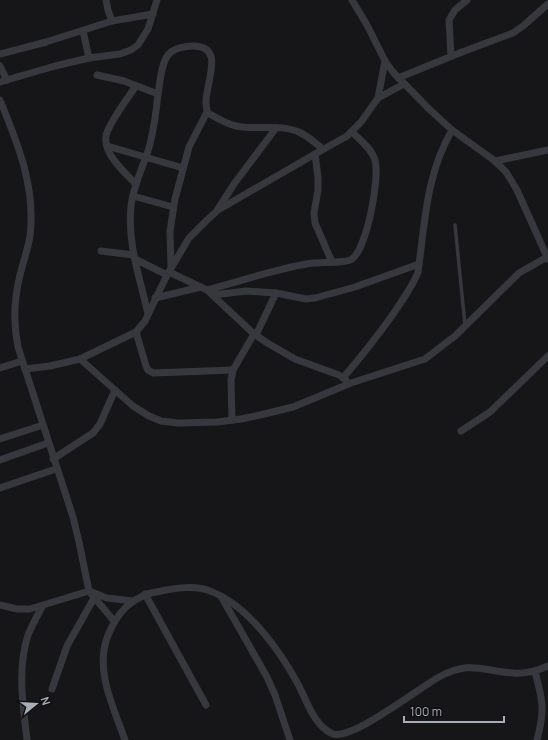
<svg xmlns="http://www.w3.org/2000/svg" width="548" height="740" font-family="Manrope,sans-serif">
	<rect width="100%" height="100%" fill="#161618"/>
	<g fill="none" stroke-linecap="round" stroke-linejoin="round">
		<polyline stroke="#37383d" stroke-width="3.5" points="455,225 465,325"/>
		<g stroke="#37383d" stroke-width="7">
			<polyline points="106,0 108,10 112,21"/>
			<polyline points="352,0 367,25 385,61 393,72 428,108 452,130 495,161 506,172 517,190 548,259"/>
			<polyline points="83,31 89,58"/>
			<polyline points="0,54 46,42 112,21 153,14"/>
			<polyline points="451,56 449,20 455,10 467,0"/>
			<polyline points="0,66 7,80"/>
			<path d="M97,75L124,81L158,94C156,113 154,132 148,151C142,169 133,187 131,206C127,243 140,278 148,314"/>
			<polyline points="398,78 462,52 513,33 523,26 548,4"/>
			<polyline points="0,82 55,66 89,58 120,54 131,50 138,45 148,29 157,0"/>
			<path d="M158,94C160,84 161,60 170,53C175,48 186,46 193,46C231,46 198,93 208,113C218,119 230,126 242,127C261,129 283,124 301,133C309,137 316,144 323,149"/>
			<polyline points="378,98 385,61"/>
			<path d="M0,100C18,144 36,188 30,236C28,249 23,262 20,275C14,299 13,323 18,347L73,517L79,542L89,591L114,621"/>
			<polyline points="107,146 183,168"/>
			<polyline points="315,154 318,177 318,190 314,213 315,223 332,262"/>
			<polyline points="495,161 548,150"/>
			<path d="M136,184C127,175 116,165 110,154C107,149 105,141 106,136C107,126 129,96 136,86"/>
			<polyline points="133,196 173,207"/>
			<polyline points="218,209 234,184 276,128"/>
			<polyline points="101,251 134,255"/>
			<polyline points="135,259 167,275"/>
			<polyline points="171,267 170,231 175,199 189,147 207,112"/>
			<polyline points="169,272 207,290 254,334 269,344 295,359 339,375 346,380"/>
			<path d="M207,290C242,281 277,268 313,263C321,262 348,263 352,259C367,248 380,178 375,160C372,149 360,140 352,132"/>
			<polyline points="213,295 246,291 276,293 306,299 315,298 355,287 419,264"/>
			<polyline points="155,298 201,287"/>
			<polyline points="136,332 146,366 148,370 153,373 233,370"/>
			<polyline points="256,335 276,293"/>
			<polyline points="80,359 133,406 149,416 161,421 178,423 217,422 241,419 260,415 293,407 351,383 425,359 455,336 519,273 547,257"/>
			<polyline points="0,368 22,361"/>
			<polyline points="25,369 50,366 80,359 136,332 145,321 167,275 189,238 206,221 218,210 315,154 347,136 361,122 378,98 404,84"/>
			<path d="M343,378C360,358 376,338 391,317C401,302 412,288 418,272C425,222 426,175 452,130"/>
			<polyline points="232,420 231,380 233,370 254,334"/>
			<polyline points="461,431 490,412 548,356"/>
			<polyline points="0,439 43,425"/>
			<polyline points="53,459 93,433 100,424 115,390"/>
			<polyline points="0,460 48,443"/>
			<polyline points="0,488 56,469"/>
			<polyline points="145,594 206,705"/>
			<polyline points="222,598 267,677 275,695 290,740"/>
			<polyline points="0,605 17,609 30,609 89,591 107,598 133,601"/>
			<path d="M535,672C543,701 545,710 537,740"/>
			<polyline points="52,689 67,646 94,598"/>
			<path d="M27,740C23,704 17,670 28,635C32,625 37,616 42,607"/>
			<path d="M125,740C114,708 95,672 107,638C117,611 133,595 161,591C177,588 195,585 210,591C248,605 281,652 299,686C307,702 315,727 333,734C353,740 419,688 439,677C470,660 482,671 513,673C526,674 537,671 548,666"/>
		</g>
	</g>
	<g transform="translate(36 704) rotate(72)" stroke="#111113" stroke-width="3" paint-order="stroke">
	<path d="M0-3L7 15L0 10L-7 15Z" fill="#a8adb8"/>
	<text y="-6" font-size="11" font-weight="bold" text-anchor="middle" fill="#a8adb8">N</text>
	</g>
	<path d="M404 716v6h100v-6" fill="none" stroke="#a8adb8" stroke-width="2"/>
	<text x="410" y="716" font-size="12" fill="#a8adb8" stroke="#111113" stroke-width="3" paint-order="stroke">100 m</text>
</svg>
